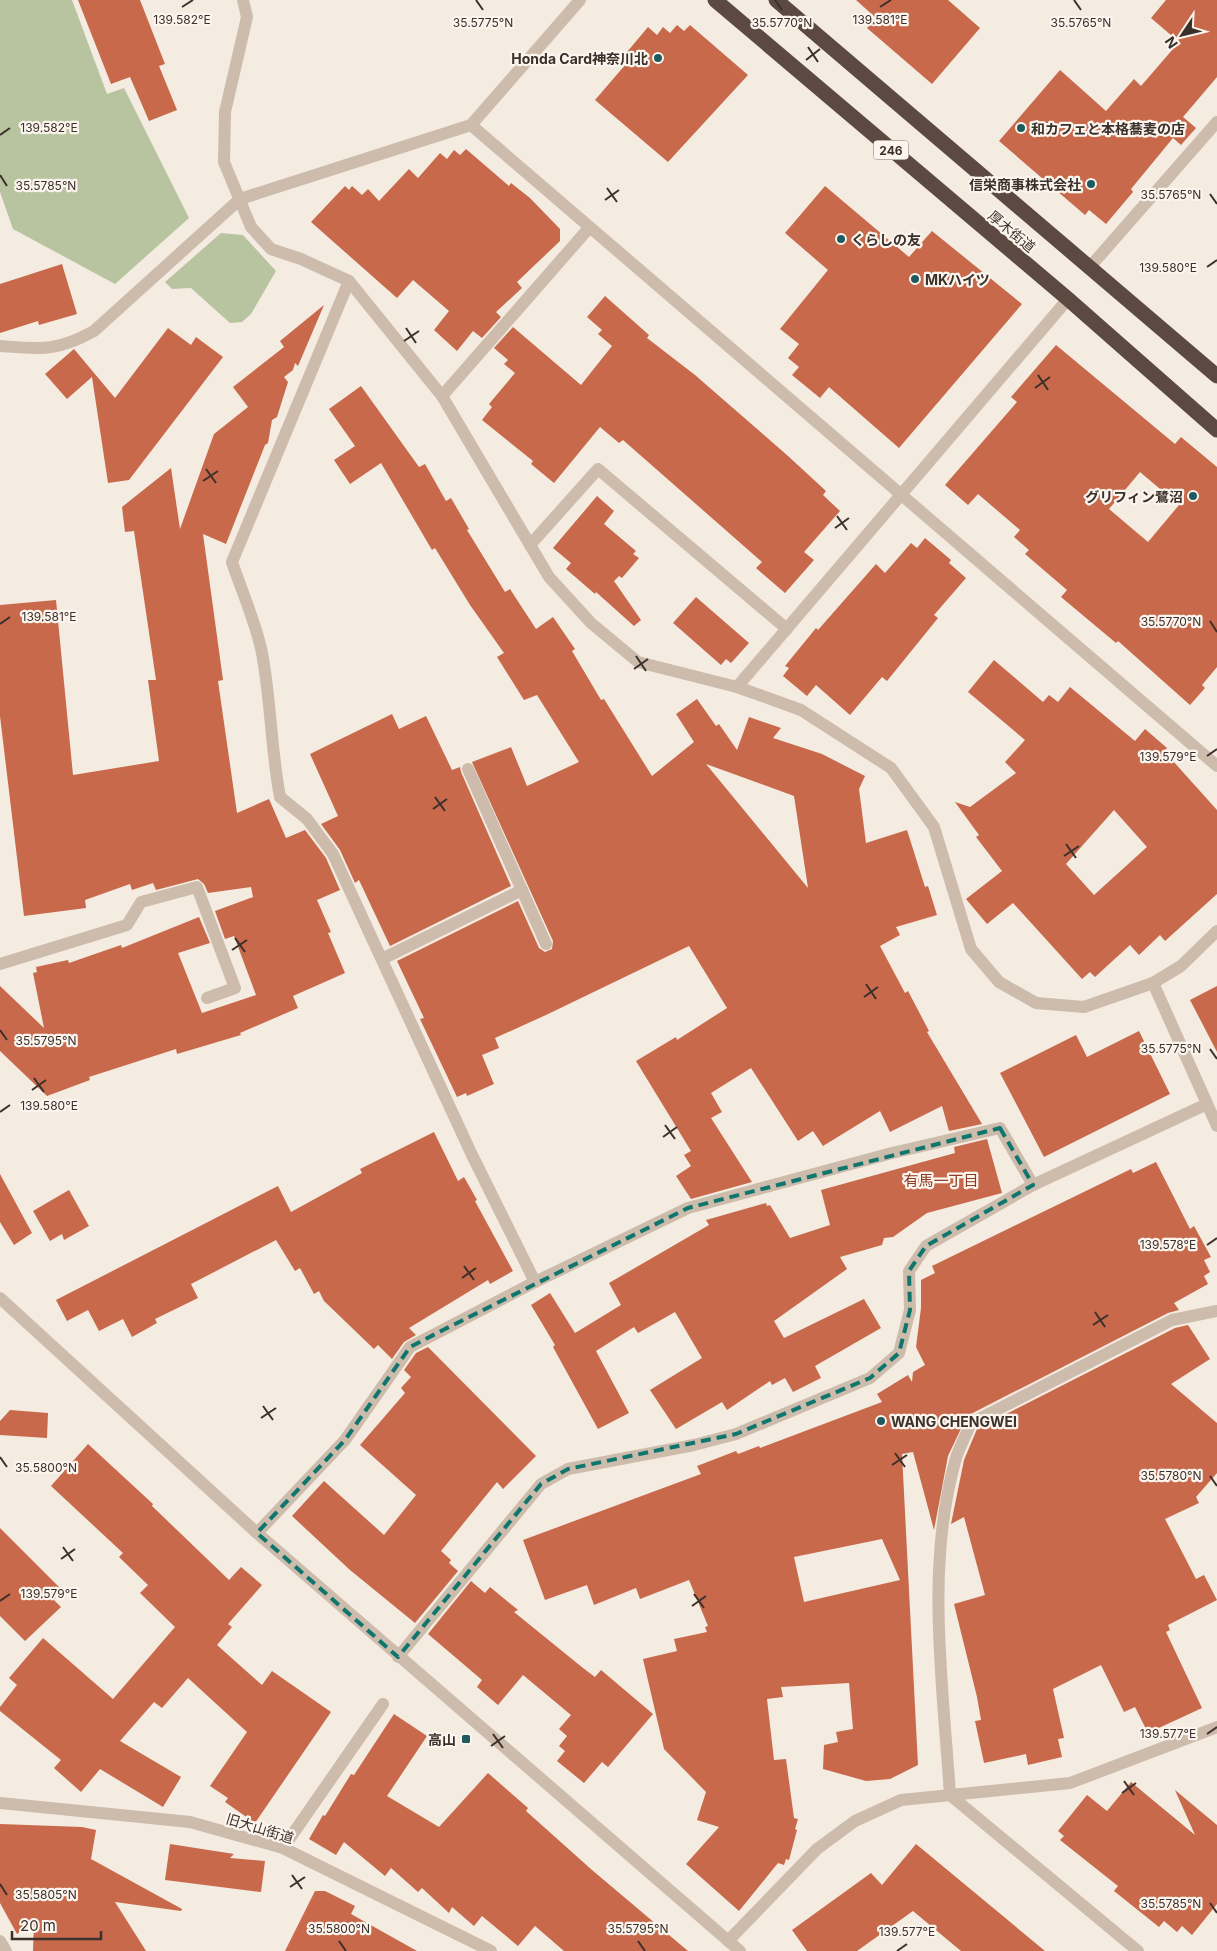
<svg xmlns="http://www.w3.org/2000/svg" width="1217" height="1951" font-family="Inter,'Noto Sans JP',sans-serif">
	<rect width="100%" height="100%" fill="#f4ebe1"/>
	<g fill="#b8c4a0">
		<polygon points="0,0 72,0 107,94 124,88 189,218 115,284 13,229 0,192"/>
		<polygon points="221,233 243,235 276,271 251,314 242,322 230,323 191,288 172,289 165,282"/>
	</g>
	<g fill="#c8694b" fill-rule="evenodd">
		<polygon points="78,0 140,0 165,64 159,66 177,110 149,121 130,77 111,84"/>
		<polygon points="856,0 948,0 980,28 932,84 867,28 876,18"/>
		<polygon points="1166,0 1217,0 1217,77 1183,117 1196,128 1181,145 1173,138 1131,189 1133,192 1106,224 1089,210 1085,215 999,141 1060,70 1106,111 1134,79 1141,86 1179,42 1151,18"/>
		<polygon points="677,25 684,31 690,25 748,75 668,162 595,100 632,57 627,52 648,27 657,35 663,27 670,33"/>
		<polygon points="466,149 509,186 511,183 530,198 560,229 560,241 517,282 522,288 496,312 501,317 482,338 473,331 457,351 434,330 449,311 413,280 397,298 311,222 345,186 349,190 352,186 362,195 368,189 379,201 409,169 418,178 440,153 447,159 454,150 460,155"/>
		<polygon points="825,186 909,257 932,231 1022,304 899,448 829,387 820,398 792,375 799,367 788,358 799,344 780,329 828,270 785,233"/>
		<polygon points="62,264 77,314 39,325 38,321 0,333 0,284"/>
		<polygon points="605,296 649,335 647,338 695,375 788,456 826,491 823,495 840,511 804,552 814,560 785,593 756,568 762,562 623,440 619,443 600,427 554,483 531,464 533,461 482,420 492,407 489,404 515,373 504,364 508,360 494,348 513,327 581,385 612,346 598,334 602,330 587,317"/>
		<polygon points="324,305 298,366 295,363 293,370 284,377 288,382 277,417 272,420 268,443 265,445 226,544 203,534 223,680 218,681 237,813 269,799 286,838 305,830 326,858 340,890 317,900 331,932 328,933 345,973 293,996 298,1008 240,1033 241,1035 177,1054 176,1049 89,1077 90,1080 47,1096 0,1051 0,986 44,1028 33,973 37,972 36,967 68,960 69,963 121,945 122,948 199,917 210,943 178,953 202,1013 256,995 234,936 225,939 215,911 253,897 251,887 208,893 204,884 198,879 156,890 153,883 132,890 130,884 85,900 86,908 24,916 0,716 0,605 56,600 73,775 159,761 148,680 156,680 134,531 125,532 122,507 171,468 180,529 214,434 248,407 233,387 284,347 280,341"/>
		<polygon points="168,328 191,345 196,337 223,357 129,480 108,483 92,377 67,399 45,374 74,349 115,398"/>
		<path d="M1056,345L1175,444L1181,437L1217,467V667L1202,685L1205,688L1190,705L1118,641L1116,643L1061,597L1067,590L1025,554L1029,550L1014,537L1020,530L978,494L968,505L945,485L1017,402L1011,397ZM1140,472L1179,505L1148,542L1109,509Z"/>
		<path d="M361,386L419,467L425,464L446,501L451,498L469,529L467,530L505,592L510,589L536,629L553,617L575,649L572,651L601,700L604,699L652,776L694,742L676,714L697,699L716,726L719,724L737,750L749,717L781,728L773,738L822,754L865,776L859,789L866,843L907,830L925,887L928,886L937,915L896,927L900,935L880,946L905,993L908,991L929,1031L927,1032L982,1124L949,1131L942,1106L890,1132L880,1111L823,1146L813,1131L798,1141L751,1068L711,1093L722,1112L711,1118L752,1182L691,1199L676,1176L691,1166L684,1155L691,1151L636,1061L676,1037L677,1040L727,1008L689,946L546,1015L495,1038L499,1048L482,1055L494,1084L467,1096L466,1093L457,1097L420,1019L424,1018L397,961L518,901L539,948L545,952L552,949L553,941L472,762L511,747L527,786L579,762L537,695L524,700L497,657L504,653L470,605L435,548L432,550L381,463L350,484L334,460L355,446L329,409ZM706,764L794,796L808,888Z"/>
		<polygon points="597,496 614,511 604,524 636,551 633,554 639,558 622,578 619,576 614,581 641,620 634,626 596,592 595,594 566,569 571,563 553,548"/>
		<polygon points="925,538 951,560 949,563 966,578 934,615 938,618 887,681 882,677 850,715 816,685 807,696 783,676 789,668 785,666 816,628 818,630 876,564 885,573 911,543 917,548"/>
		<polygon points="696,597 749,643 731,663 726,659 721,665 673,623"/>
		<path d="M994,660L1043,702L1049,695L1058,702L1070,687L1135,741L1145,729L1167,748L1164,751L1217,810V894L1165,941L1160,935L1139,955L1130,945L1095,977L1090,972L1082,979L1013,903L987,924L966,899L1002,871L976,837L979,835L955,802L970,807L1016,773L1005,762L1025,740L968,692ZM1114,810L1147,847L1094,895L1066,864Z"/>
		<polygon points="392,714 399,729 426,716 452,770 460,767 461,772 511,886 390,946 359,880 355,883 340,850 321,824 338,816 310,754"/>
		<polygon points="1217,986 1217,1052 1190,1000"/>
		<polygon points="1139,1031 1170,1094 1044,1157 1000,1073 1076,1035 1087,1057"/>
		<polygon points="434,1132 458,1181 464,1177 477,1200 475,1201 513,1271 490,1284 488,1280 409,1328 416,1335 404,1342 392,1359 378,1345 374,1349 324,1301 319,1291 314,1294 300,1268 295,1271 276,1240 191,1284 198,1298 155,1319 157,1323 132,1337 123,1319 99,1331 88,1310 67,1321 56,1300 278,1186 291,1212 362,1173 360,1169"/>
		<polygon points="987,1139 1002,1193 927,1213 893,1237 884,1238 882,1245 840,1257 847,1269 774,1321 784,1338 864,1299 881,1328 815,1366 821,1378 793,1392 785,1378 772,1385 770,1381 727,1410 722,1402 676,1429 650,1390 702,1358 675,1312 638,1333 634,1327 596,1351 629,1413 598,1429 553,1347 555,1345 531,1305 550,1293 575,1333 621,1305 609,1283 709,1225 706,1220 766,1203 767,1206 770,1205 790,1238 830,1225 821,1190 955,1153 954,1147"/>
		<path d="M1156,1162L1190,1229L1194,1226L1211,1257L1204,1260L1210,1272L1204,1276L1208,1284L1174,1303L1179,1310L1168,1313L967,1416L948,1456L934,1530L913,1452L902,1454L918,1765L890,1779L866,1781L823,1769L824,1745L838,1742L836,1732L853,1729L849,1683L781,1687L783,1697L767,1699L774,1760L786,1759L794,1818L798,1819L795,1829L797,1830L789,1860L786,1859L784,1865L778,1863L739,1911L686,1864L719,1827L697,1820L706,1792L664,1749L643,1659L677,1651L674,1639L707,1632L705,1627L708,1626L689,1580L640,1599L636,1588L594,1605L587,1585L545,1600L523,1540L701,1474L697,1466L736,1451L738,1454L759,1446L760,1448L882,1402L877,1394L908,1375L912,1382L913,1372L925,1365L916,1347L921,1308V1280L935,1273L932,1266L1131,1169L1133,1173ZM882,1539L900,1580L804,1602L794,1557Z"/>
		<polygon points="0,1174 32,1233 14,1245 0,1222"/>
		<polygon points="69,1190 89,1226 64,1240 62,1234 50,1241 33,1211"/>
		<polygon points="1188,1325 1210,1359 1171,1384 1217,1423 1217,1473 1196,1497 1199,1503 1165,1519 1196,1579 1204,1575 1217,1600 1168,1625 1170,1630 1166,1632 1202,1708 1148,1733 1135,1707 1124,1712 1101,1665 1053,1689 1064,1738 1058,1739 1062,1757 1028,1765 1026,1754 984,1763 975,1721 981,1720 977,1697 954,1604 985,1595 964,1517 951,1524 964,1460 977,1429 1175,1328"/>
		<polygon points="428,1347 536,1456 503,1489 497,1482 441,1551 451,1560 449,1563 458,1571 415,1623 350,1570 292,1516 324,1481 384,1535 416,1495 360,1445 405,1393 401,1388 411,1377 404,1370 416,1353"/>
		<polygon points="10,1410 48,1413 47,1438 0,1435 0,1421"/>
		<polygon points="88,1444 153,1504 152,1506 229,1580 241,1567 262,1585 228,1624 232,1627 217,1645 262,1685 272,1671 331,1712 255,1823 225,1802 228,1798 210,1786 247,1732 188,1678 162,1708 154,1702 120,1741 181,1777 163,1807 100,1769 81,1792 54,1768 61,1760 0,1711 0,1707 17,1685 9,1678 43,1638 113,1699 175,1627 140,1593 148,1585 119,1557 123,1553 51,1486"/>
		<polygon points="0,1528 62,1590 54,1600 61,1607 25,1641 0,1616"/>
		<polygon points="471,1581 485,1593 490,1587 518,1610 514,1612 583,1668 595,1677 601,1670 653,1714 608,1767 602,1762 584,1783 557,1761 565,1751 559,1746 567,1736 559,1729 571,1715 523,1675 498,1705 477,1687 482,1680 428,1634"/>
		<polygon points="394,1714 427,1736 387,1796 439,1827 488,1773 528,1808 526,1811 592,1870 688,1951 564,1951 535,1926 518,1946 482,1916 474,1926 452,1907 449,1913 422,1888 418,1892 391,1868 385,1876 344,1842 336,1855 309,1839 323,1815 325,1816 351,1774 354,1775"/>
		<polygon points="1131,1782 1195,1835 1175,1790 1217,1825 1217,1904 1192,1935 1182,1926 1177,1932 1164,1921 1159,1927 1114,1891 1118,1886 1060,1840 1064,1836 1058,1831 1087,1795 1107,1811"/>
		<polygon points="0,1824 82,1827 96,1830 91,1859 182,1909 181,1911 115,1902 146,1951 33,1951 34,1924 17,1934 0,1903"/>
		<polygon points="170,1844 234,1854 230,1858 265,1861 261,1892 165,1880"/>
		<polygon points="916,1844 1045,1951 961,1951 913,1911 857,1951 807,1951 792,1930 871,1873 882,1885"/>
		<polygon points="315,1891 325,1891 355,1906 351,1914 417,1951 285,1951"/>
	</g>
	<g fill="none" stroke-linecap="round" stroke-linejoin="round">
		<g stroke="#cdbbac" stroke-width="12">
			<polyline points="243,0 247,17 225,112 224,162 251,227 271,249 301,259 349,281 442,396 549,577 591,623 638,662 737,687 801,710 891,768 934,827 971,949 999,982 1036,1003 1084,1007 1153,983 1181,966 1217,931"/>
			<polyline points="471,125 1217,766"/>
			<polyline points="1089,268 1217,122"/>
			<path d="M349,281L232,562C242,592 256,623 262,653C271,701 271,750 280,797L307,819L333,854L472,1155L535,1282L688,1208L892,1153L1000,1128L1033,1185"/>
			<path d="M0,346C41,349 56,352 94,331L240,199L471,125L580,0"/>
			<polyline points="442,396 589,228"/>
			<polyline points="530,545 598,469 787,629"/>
			<polyline points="737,687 1068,299"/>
			<polyline points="468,769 546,944"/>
			<polyline points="382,959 522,890"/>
			<polyline points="0,964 127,925 141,902 197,887 235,988 207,998"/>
			<polyline points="1153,983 1217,1126"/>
			<polyline points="0,1298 257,1533 740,1951"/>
			<polyline points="257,1533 345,1440 410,1347 535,1282"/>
			<polyline points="398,1657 541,1484 568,1469 694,1445 736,1434 870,1378 899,1353 910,1310 909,1271 926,1246 1033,1185 1207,1104"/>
			<polyline points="0,1803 190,1822 283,1848 491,1951"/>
			<polyline points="283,1848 383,1704"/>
			<polyline points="0,1941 6,1951"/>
			<polyline points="728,1941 817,1849 855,1821 901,1800 1070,1783 1217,1727"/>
			<path d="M1138,1951L950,1795C943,1685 925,1566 956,1458C960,1446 966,1435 971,1423L1172,1320L1217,1311"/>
		</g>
		<g stroke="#5c4a42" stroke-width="15">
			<polyline points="715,0 1068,299 1217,430"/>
			<polyline points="776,0 1217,376"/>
		</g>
	</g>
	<path fill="none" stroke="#0f766e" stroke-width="4" stroke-dasharray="10 6" stroke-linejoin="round" d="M1000,1128L1033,1185L926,1246L909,1271L910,1310L899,1353L870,1378L736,1434L568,1469L541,1484L398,1657L257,1533L345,1440L410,1347L443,1330L688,1208Z"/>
	<path fill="none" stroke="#3b302b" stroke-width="2" d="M476,0L483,10M775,0L782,10M1074,0L1081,10M182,7L193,0M880,7L891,0M808,47L818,62M806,60L820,49M0,135L10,128M0,175L7,186M607,188L617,202M1210,194L1217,204M605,200L619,190M1207,267L1217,260M406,328L416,343M404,341L419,331M1038,375L1048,390M1035,388L1050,377M206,469L216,483M203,481L218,471M837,516L847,530M835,528L849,518M1210,621L1217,632M0,624L10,617M636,656L646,671M634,669L648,659M1207,756L1217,749M435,797L445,811M433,809L447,799M1066,844L1076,858M1064,856L1079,846M235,938L245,952M232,950L247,940M866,984L876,999M864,997L878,987M0,1030L7,1040M1210,1049L1217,1059M34,1078L44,1092M32,1090L46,1080M0,1112L10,1105M665,1125L675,1139M663,1137L677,1127M1207,1245L1217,1238M464,1266L474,1280M462,1278L476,1268M1095,1312L1105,1327M1093,1325L1108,1315M263,1406L273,1420M261,1418L276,1408M895,1453L905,1467M0,1457L7,1467M892,1465L907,1455M1210,1476L1217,1486M63,1547L73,1561M61,1559L75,1549M694,1594L704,1608M0,1601L10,1594M692,1606L706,1596M493,1734L503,1748M1207,1734L1217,1727M491,1746L505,1736M1124,1781L1134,1795M1122,1793L1136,1783M292,1875L302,1889M0,1884L7,1895M290,1887L305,1877M1210,1903L1217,1913M339,1941L346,1951M638,1941L645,1951M897,1951L907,1944"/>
	<g fill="#1f5a5e" stroke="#fbf5ee" stroke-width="2">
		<circle cx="658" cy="58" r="5"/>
		<circle cx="1021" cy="128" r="5"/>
		<circle cx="1091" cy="184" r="5"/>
		<circle cx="841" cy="239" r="5"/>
		<circle cx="915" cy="279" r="5"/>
		<circle cx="1193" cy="496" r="5"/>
		<circle cx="881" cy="1421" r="5"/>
		<rect x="461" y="1734" width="10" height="10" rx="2.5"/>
	</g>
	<g text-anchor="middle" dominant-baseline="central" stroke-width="4.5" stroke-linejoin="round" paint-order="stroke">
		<rect fill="#fbf5ee" stroke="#756b66" stroke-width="1" x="873.5" y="140.5" width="35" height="19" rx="4"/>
		<g font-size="12" font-weight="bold" fill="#3b302b">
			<text x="891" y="150">246</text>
		</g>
		<g font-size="14" font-weight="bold" fill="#3b302b" stroke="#fbf5ee" text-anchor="end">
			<text x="648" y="58">Honda Card神奈川北</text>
			<text x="1031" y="128" text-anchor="start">和カフェと本格蕎麦の店</text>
			<text x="1081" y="184">信栄商事株式会社</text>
			<text x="851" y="239" text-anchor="start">くらしの友</text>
			<text x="925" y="279" text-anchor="start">MKハイツ</text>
			<text x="1183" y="496">グリフィン鷺沼</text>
			<text x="891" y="1421" text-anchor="start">WANG CHENGWEI</text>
			<text x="456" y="1739">高山</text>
		</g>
		<g font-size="14" fill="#3b302b" stroke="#fbf5ee">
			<text transform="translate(1012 231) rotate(40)">厚木街道</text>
			<text transform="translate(260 1828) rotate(17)">旧大山街道</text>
		</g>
		<g font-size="15" fill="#8c3b22" stroke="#fbf5ee">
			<text x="941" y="1180">有馬一丁目</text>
		</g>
	</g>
	<g font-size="12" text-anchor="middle" fill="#3b302b" stroke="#fbf5ee" stroke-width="4.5" stroke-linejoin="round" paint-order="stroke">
		<text x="880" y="24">139.581°E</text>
		<text x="182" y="24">139.582°E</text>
		<text x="483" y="27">35.5775°N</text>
		<text x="782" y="27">35.5770°N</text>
		<text x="1081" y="27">35.5765°N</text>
		<text x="49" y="132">139.582°E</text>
		<text x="46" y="190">35.5785°N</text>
		<text x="1171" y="199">35.5765°N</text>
		<text x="1168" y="272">139.580°E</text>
		<text x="49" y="621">139.581°E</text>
		<text x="1171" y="626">35.5770°N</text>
		<text x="1168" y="761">139.579°E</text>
		<text x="46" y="1045">35.5795°N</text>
		<text x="1171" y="1053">35.5775°N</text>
		<text x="49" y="1110">139.580°E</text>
		<text x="1168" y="1249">139.578°E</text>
		<text x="46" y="1472">35.5800°N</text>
		<text x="1171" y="1480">35.5780°N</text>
		<text x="49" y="1598">139.579°E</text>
		<text x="1168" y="1738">139.577°E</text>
		<text x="46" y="1899">35.5805°N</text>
		<text x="1171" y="1908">35.5785°N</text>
		<text x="339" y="1933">35.5800°N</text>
		<text x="638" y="1933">35.5795°N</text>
		<text x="907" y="1936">139.577°E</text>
	</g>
	<g transform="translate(1182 35) rotate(235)" stroke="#fbf5ee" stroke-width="4" paint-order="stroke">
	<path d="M0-4L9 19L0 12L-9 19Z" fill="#3b302b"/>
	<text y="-8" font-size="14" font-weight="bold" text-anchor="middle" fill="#3b302b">N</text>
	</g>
	<path d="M12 1931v8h89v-8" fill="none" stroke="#3b302b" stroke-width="2.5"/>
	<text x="20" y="1931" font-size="15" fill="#3b302b" stroke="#fbf5ee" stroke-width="4" paint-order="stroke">20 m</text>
</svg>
